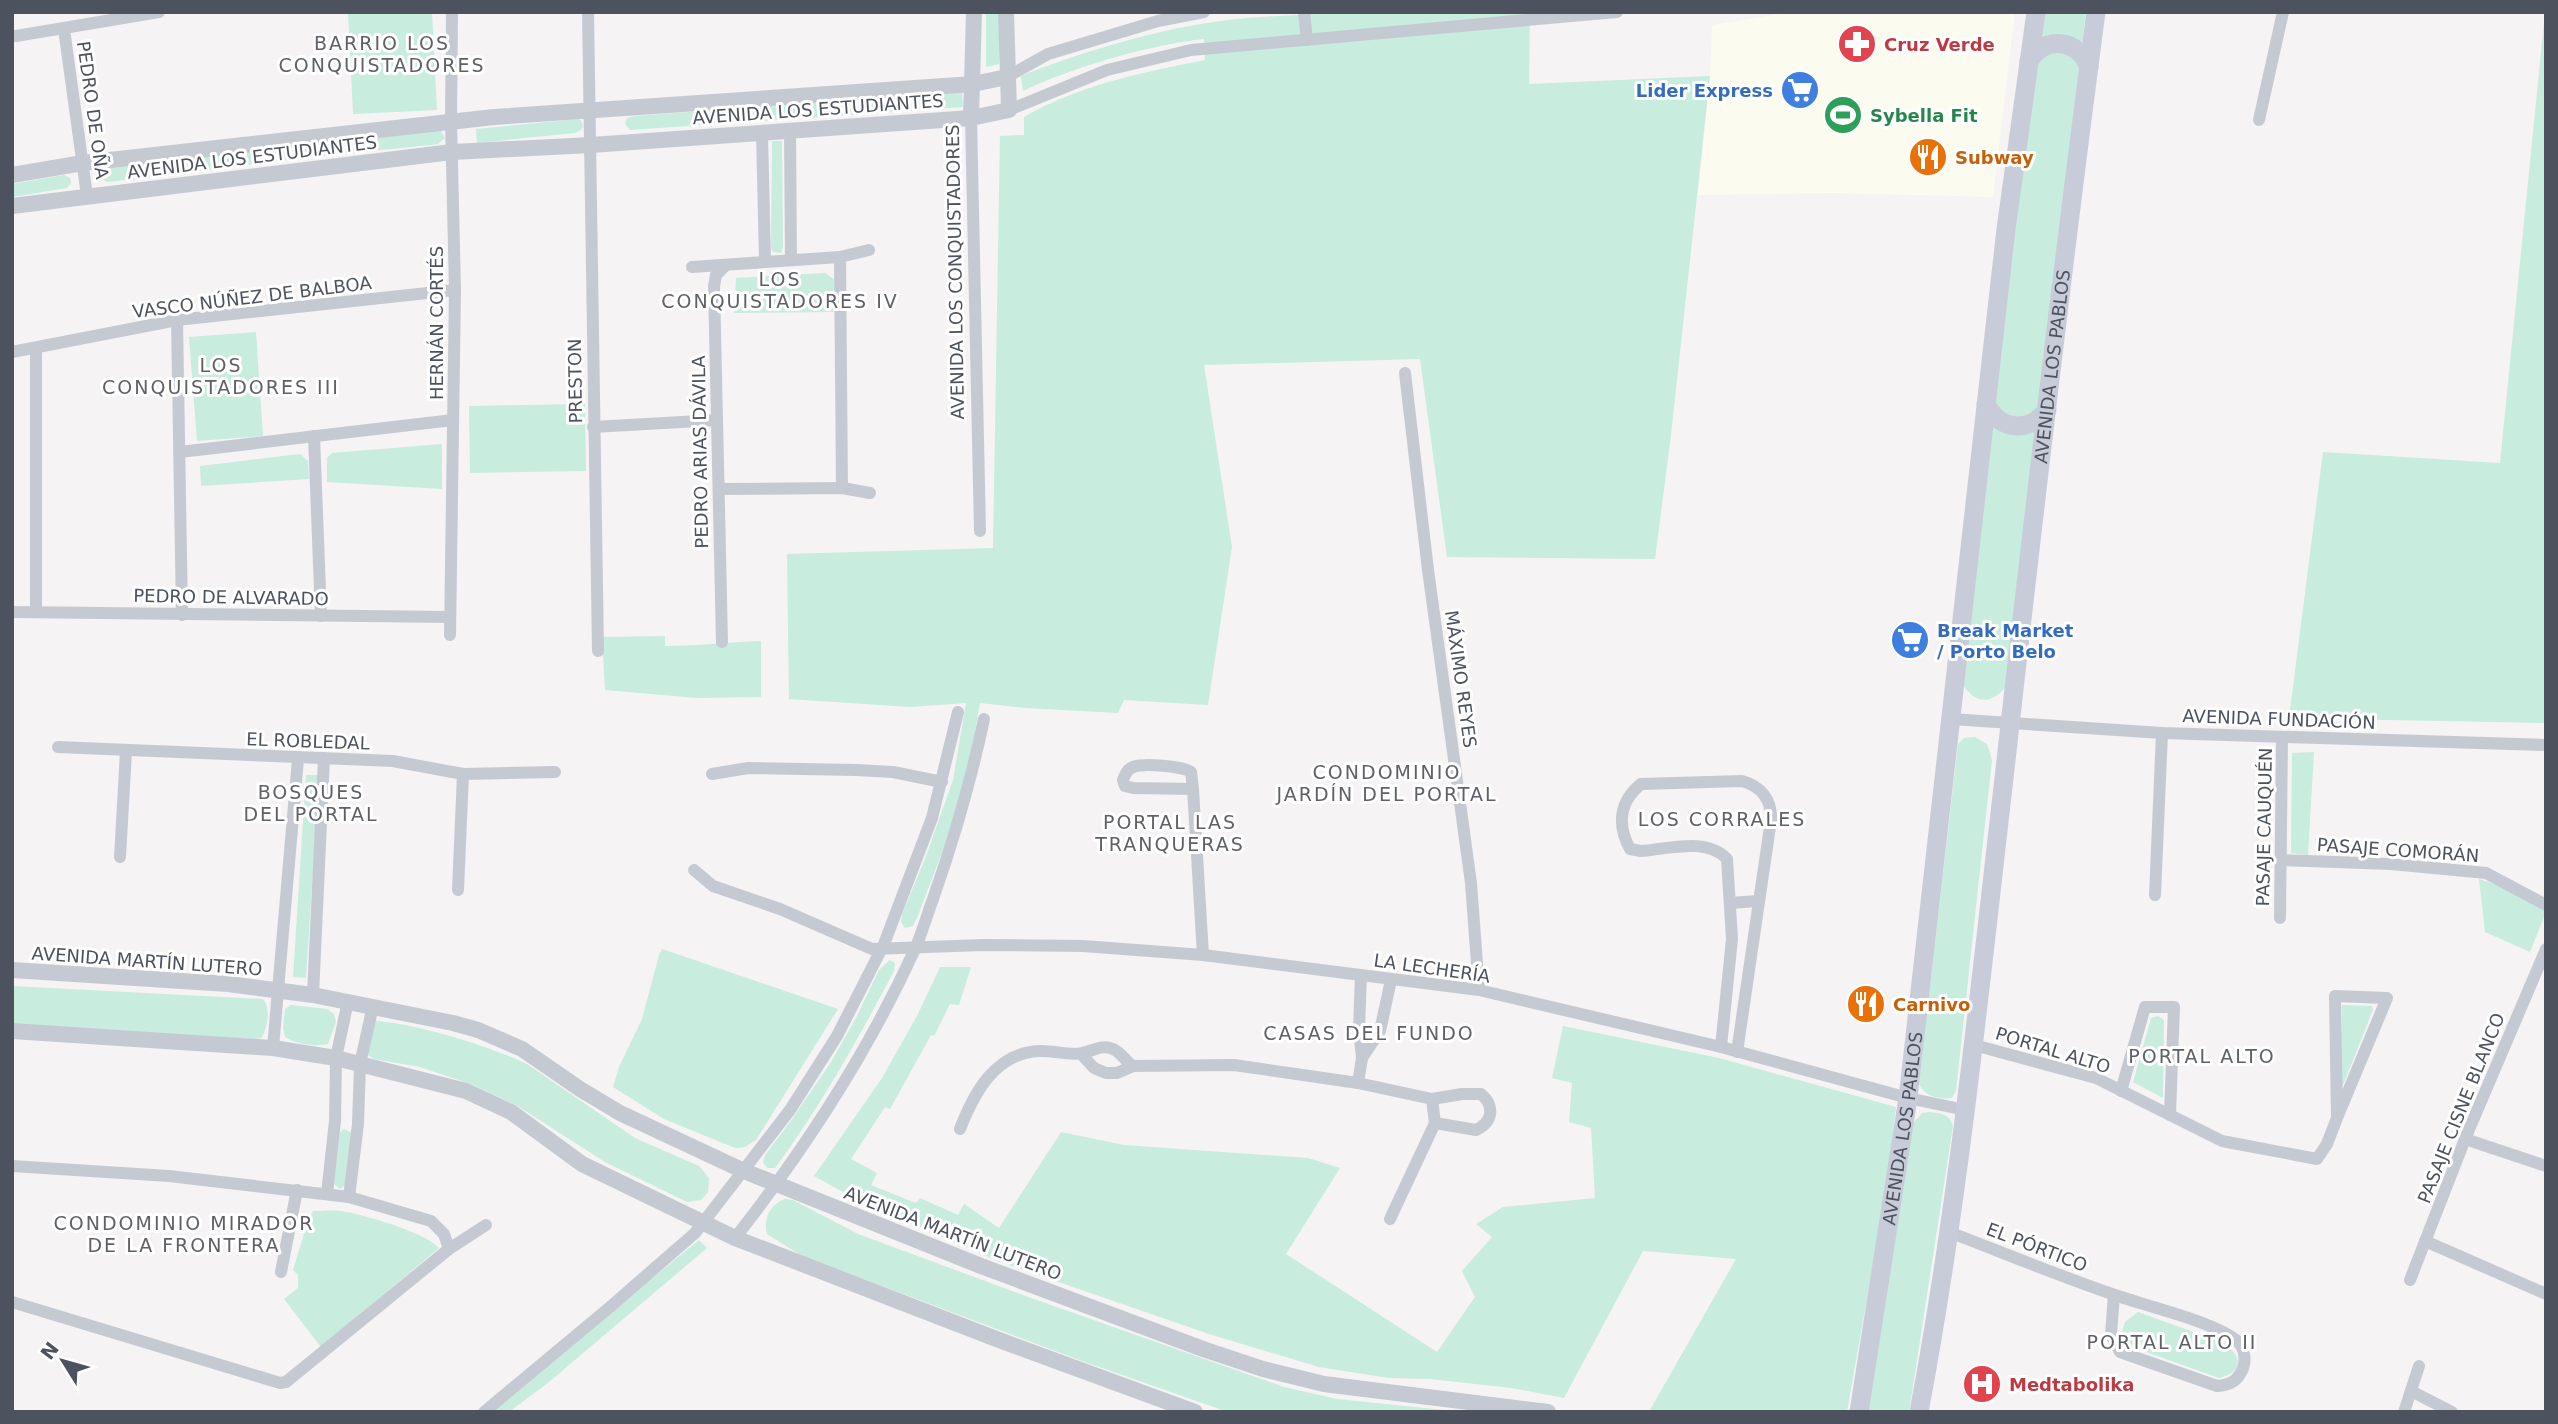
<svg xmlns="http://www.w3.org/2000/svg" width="2558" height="1424" font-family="'DejaVu Sans',sans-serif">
	<rect width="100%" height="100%" fill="#f5f3f3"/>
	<polygon fill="#fbfbf0" points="1792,12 2015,12 1993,197 1834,193 1698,195 1710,76 1712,25"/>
	<g fill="#c8ecde">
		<polygon points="348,12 432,12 437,110 353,114"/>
		<polygon points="986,12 1000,12 999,64 986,67"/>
		<path d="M1341,12H1530L1529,84L1710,76L1671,435L1655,559L1447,557L1420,359L1204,365L1232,547L1208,705L1124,700L1118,713L1026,708L980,703L970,761L949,834L917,918L913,926L905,928L901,922L902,914L925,859L953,780L966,703L910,707L789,699L787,554L993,548L1000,136L1024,135V117C1082,84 1141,73 1205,60L1204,39C1152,44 1070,68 1023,91L1021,76C1084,51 1161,28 1228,20C1265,16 1303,15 1341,12Z"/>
		<path d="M2039,12H2086L2006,687C1989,706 1975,703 1962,684Z"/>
		<polygon points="2545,12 2546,723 2289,718 2323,452 2500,463"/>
		<polygon points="962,91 963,107 630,130 625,124 627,118 635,116"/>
		<polygon points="578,119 581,120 583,126 581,130 575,133 477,143 476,129"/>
		<polygon points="435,130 441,131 445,138 438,144 431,145 311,157 107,182 98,177 97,173 102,168"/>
		<polygon points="772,141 782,141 783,247 781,253 773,252 771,248"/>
		<polygon points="64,175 70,178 71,183 67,188 12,197 12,184"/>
		<polygon points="825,273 834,279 833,312 734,313 736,278"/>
		<polygon points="256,332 263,436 197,441 189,337"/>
		<polygon points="585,404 586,471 470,473 469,406"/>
		<polygon points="442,444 442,489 327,482 327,458 332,453"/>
		<polygon points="300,454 308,461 309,479 201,486 200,466"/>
		<path d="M665,636V646C698,646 729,642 761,641V697L697,698L605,690L602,637Z"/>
		<path d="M1975,737L1987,744L1992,760L1956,1091L1952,1098C1940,1100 1923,1096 1919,1083L1958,744L1964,738Z"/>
		<polygon points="2314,752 2308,855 2291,853 2292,753"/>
		<polygon points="306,775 319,775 306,978 293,977"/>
		<polygon points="2479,879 2495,884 2546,912 2530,952 2485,932"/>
		<polygon points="662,949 838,1009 756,1140 745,1147 735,1148 664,1119 613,1087 619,1067 642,1019 659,955"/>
		<path d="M890,960L895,963L894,971C858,1039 821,1106 775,1168H768L763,1163L765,1155L790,1122L831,1062L856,1018L879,970Z"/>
		<polygon points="940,967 971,967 959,1005 950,1004 934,1036 931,1035 890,1109 885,1107 851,1159 877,1173 871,1185 916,1203 920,1198 958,1215 964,1204 999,1228 1061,1132 1124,1145 1308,1158 1340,1168 1286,1254 1437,1352 1475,1297 1462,1271 1492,1237 1476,1224 1503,1207 1595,1198 1591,1128 1569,1122 1572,1083 1552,1078 1563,1026 1719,1058 1896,1107 1887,1184 1847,1412 1650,1410 1736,1259 1643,1251 1564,1398 1512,1388 1430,1379 1389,1378 1319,1367 1209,1334 998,1261 861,1202 814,1176 882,1078 918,1014"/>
		<path d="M12,986L263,999C271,1008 268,1028 261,1038L253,1039L12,1025Z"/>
		<path d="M291,1005L327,1009L334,1014L336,1022L328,1044C315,1047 296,1044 285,1037L283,1028L285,1009Z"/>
		<polygon points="2342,1005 2372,1006 2373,1010 2341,1090"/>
		<polygon points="2158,1016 2164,1020 2163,1098 2133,1082 2151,1018"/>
		<path d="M376,1021C417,1024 490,1046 527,1064L635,1138L699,1166L709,1178L708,1192L701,1200L687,1202L605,1162L516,1105L473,1085L420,1067L374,1059L368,1055L374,1022Z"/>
		<path d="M1930,1112C1940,1113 1950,1114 1953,1126L1909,1412H1864L1913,1123L1922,1113Z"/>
		<polygon points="344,1129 352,1133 347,1184 340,1189 334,1184 340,1132"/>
		<path d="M785,1199L793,1200L858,1234L1031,1298L1284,1387L1337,1399L1463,1412H1228L1082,1361L802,1256L767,1234C763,1219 770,1204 785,1199Z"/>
		<path d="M313,1211C323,1211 332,1210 341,1211C362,1214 427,1233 439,1248L321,1347L284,1299L298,1288V1275L293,1270L308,1221Z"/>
		<polygon points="699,1240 707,1248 549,1382 509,1412 488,1412"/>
		<path d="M2138,1312L2224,1343C2243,1357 2243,1372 2219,1378L2124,1344L2120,1337L2125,1322Z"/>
	</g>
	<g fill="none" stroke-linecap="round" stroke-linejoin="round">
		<g stroke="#c5cad2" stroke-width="12">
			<polyline points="588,12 598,651"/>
			<polyline points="1304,12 1307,40"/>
			<polyline points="64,29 87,196"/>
			<polyline points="16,36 159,12"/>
			<polyline points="1007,77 1048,54 1158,21 1204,12"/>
			<polyline points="1009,110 1107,70 1191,50 1617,12"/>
			<polyline points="971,118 980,531"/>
			<polyline points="2259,120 2283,12"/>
			<polyline points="790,131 791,259"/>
			<polyline points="762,133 765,261"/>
			<polyline points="840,257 842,488"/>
			<polyline points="692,267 840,257 869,250"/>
			<polyline points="177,320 182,615"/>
			<polyline points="36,348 36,612"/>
			<polyline points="12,352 177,320 455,290"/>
			<polyline points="1405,373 1428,570 1471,883 1479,990"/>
			<polyline points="593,427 717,420"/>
			<polyline points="314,436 321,616"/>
			<polyline points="180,452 453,420"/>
			<polyline points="719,489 842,488 870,493"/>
			<polyline points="12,612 450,617"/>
			<polyline points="450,635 455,290 451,121 452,12"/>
			<polyline points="722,642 714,286 716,275 726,265"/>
			<polyline points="1951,719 2162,733 2546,745"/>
			<polyline points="58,747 393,761 463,774 555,772"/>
			<polyline points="712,774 748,768 856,770 893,772 942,782"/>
			<path d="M1193,789L1133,788L1125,786L1123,780C1125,775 1127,769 1133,767C1144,763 1182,766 1191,772L1193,789L1203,955"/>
			<polyline points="120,857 126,751"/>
			<polyline points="2282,860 2391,864 2486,873 2546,905"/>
			<polyline points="694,870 713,886 780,909 872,949 983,945 1083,946 1203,955 1479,990 1721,1047 1908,1098 1965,1110"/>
			<polyline points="458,890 463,774"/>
			<polyline points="2155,895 2162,733"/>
			<polyline points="1730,903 1758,901"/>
			<polyline points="2280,918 2282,737"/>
			<polyline points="313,995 324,758"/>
			<polyline points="1974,1045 2096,1078 2222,1141 2317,1159 2327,1144 2337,1118 2335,996 2387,998 2337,1118"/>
			<path d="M1721,1047L1732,939L1727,859C1707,837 1668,849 1641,851L1630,849C1617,825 1619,802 1641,784L1742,781C1761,786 1772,800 1771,820L1737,1052"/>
			<polyline points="273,1048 298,759"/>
			<path d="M1081,1054L1094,1068L1106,1073H1117L1133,1066L1234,1065L1358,1083L1432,1099L1462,1094H1481C1495,1106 1493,1122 1476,1130L1435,1123"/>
			<polyline points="1362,1058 1380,1031 1391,980"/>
			<polyline points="1358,1083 1362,1058 1359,1029 1361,975"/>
			<polyline points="2121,1091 2145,1007 2174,1007 2170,1115"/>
			<path d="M960,1129C974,1093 995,1053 1039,1051C1053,1050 1069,1056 1082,1053C1094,1051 1101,1044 1113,1049C1122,1053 1125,1061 1133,1066"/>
			<polyline points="2465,1139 2546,1166"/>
			<polyline points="12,1166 169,1176 349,1197 431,1221 444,1234 449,1249"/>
			<polyline points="327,1194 335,1121 336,1058 348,1001"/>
			<polyline points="349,1197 358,1124 360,1064 373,1006"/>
			<polyline points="1390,1219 1435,1123 1432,1099"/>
			<path d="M1949,1232C2004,1253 2059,1276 2115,1295C2146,1306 2212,1321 2236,1340C2246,1348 2247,1364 2240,1374C2235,1383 2227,1385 2217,1386L2120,1352L2111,1334L2114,1295"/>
			<path d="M735,1238C805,1149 868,1052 915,949C922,933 927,915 933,899C954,839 971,781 984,719"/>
			<polyline points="2425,1241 2546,1294"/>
			<polyline points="281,1272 297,1190"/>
			<polyline points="2410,1280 2465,1139 2546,949"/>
			<polyline points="12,1302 280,1383 286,1382 449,1249 486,1225"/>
			<polyline points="2411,1391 2452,1412"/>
			<polyline points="484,1412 610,1307 695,1233 790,1110 837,1036 884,944 932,818 958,712"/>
			<polyline points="2404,1412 2419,1366"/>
		</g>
		<g stroke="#c5cad2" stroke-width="16">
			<polyline points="971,118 974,12"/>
			<polyline points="12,175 83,163 494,117 973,84 1007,77"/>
			<polyline points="12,206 452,152 591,145 971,118 1009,110 1006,12"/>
			<polyline points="12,970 228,984 313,995 453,1023 478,1030 522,1049 580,1089 620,1113 744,1171 981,1266 1203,1349 1263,1369 1324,1384 1548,1412"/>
			<polyline points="12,1031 273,1048 336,1058 466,1091 511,1112 582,1164 735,1238 999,1340 1195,1412"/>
		</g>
		<g stroke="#c8ccd9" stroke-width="19">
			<path d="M2029,61C2045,35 2078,39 2089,67"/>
			<path d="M1986,404C1999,430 2029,434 2047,410"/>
			<path id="s1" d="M1859,1412L1908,1098L2006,229L2036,12"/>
			<path id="s2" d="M1919,1412C1958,1205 1979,995 2003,787C2032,528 2062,270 2096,12"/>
		</g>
	</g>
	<defs>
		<symbol id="pharmacy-disc" viewBox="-11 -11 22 22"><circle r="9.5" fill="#e0444e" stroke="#fff"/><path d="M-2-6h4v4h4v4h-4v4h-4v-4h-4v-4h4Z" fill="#fff"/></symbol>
		<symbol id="supermarket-disc" viewBox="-11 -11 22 22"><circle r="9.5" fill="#3f7fe0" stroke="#fff"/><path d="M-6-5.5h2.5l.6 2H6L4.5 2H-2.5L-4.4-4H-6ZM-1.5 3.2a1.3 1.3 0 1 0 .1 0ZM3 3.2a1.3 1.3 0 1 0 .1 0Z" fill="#fff"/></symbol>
		<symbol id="stadium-disc" viewBox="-11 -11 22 22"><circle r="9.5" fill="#2e9e5b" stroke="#fff"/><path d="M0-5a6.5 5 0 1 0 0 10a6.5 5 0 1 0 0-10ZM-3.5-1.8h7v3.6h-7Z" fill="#fff"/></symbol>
		<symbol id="restaurant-disc" viewBox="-11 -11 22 22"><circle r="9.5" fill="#e8710a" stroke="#fff"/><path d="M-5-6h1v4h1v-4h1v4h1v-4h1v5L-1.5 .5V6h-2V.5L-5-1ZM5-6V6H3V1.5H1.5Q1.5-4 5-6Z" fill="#fff"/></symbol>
		<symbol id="hospital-disc" viewBox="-11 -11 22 22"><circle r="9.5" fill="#e0444e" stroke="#fff"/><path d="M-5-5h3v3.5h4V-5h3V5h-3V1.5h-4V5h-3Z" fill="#fff"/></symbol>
	</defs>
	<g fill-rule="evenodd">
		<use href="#pharmacy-disc" x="1835" y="22" width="44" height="44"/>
		<use href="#supermarket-disc" x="1778" y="68" width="44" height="44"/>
		<use href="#stadium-disc" x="1821" y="93" width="44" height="44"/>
		<use href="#restaurant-disc" x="1906" y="135" width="44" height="44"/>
		<use href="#supermarket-disc" x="1888" y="618" width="44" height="44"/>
		<use href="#restaurant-disc" x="1844" y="982" width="44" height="44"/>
		<use href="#hospital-disc" x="1960" y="1362" width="44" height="44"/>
	</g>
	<g text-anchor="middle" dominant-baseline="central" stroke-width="6" stroke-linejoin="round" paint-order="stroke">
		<g font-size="18" font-weight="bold" fill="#be3a42" stroke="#fff" text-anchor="start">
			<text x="1884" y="44">Cruz Verde</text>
			<text x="2009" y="1384">Medtabolika</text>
		</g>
		<g font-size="18" font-weight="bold" fill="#366cbe" stroke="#fff" text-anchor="end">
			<text x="1773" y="90">Lider Express</text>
			<text x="1937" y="630" text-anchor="start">Break Market<tspan x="1937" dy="21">/ Porto Belo</tspan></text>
		</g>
		<g font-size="18" fill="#4c525e" stroke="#fff">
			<text transform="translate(818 109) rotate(-4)">AVENIDA LOS ESTUDIANTES</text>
			<text transform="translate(93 110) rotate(82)">PEDRO DE OÑA</text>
			<text transform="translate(252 157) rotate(-7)">AVENIDA LOS ESTUDIANTES</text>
			<text transform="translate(955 272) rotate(-91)">AVENIDA LOS CONQUISTADORES</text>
			<text transform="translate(252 297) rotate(-7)">VASCO NÚÑEZ DE BALBOA</text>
			<text transform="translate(436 323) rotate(-90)">HERNÁN CORTÉS</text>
			<text stroke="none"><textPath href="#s2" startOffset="1054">AVENIDA LOS PABLOS</textPath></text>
			<text transform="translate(575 381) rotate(-91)">PRESTON</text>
			<text transform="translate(700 452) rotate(-91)">PEDRO ARIAS DÁVILA</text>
			<text transform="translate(231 597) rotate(1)">PEDRO DE ALVARADO</text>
			<text transform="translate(1461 679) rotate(82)">MÁXIMO REYES</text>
			<text transform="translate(2279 719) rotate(2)">AVENIDA FUNDACIÓN</text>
			<text transform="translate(308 741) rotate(2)">EL ROBLEDAL</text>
			<text transform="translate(2264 827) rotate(-89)">PASAJE CAUQUÉN</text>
			<text transform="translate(2398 850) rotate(4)">PASAJE COMORÁN</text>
			<text transform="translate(147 961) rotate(4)">AVENIDA MARTÍN LUTERO</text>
			<text transform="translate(1432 968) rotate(8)">LA LECHERÍA</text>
			<text transform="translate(2053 1050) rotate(17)">PORTAL ALTO</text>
			<text transform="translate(2461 1108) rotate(-68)">PASAJE CISNE BLANCO</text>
			<text stroke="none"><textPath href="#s1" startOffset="287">AVENIDA LOS PABLOS</textPath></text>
			<text transform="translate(953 1233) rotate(21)">AVENIDA MARTÍN LUTERO</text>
			<text transform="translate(2037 1247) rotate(21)">EL PÓRTICO</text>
		</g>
		<g font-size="18" font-weight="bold" fill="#27864d" stroke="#fff" text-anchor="start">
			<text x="1870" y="115">Sybella Fit</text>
		</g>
		<g font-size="18" font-weight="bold" fill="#c56008" stroke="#fff" text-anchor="start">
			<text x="1955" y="157">Subway</text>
			<text x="1893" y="1004">Carnivo</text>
		</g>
		<g font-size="19" letter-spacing="2" fill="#606167" stroke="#fff">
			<text x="382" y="43">BARRIO LOS<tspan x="382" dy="22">CONQUISTADORES</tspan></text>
			<text x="780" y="279">LOS<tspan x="780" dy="22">CONQUISTADORES IV</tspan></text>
			<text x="221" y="365">LOS<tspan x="221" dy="22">CONQUISTADORES III</tspan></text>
			<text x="1387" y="772">CONDOMINIO<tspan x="1387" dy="22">JARDÍN DEL PORTAL</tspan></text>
			<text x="311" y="792">BOSQUES<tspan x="311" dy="22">DEL PORTAL</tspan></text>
			<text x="1722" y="819">LOS CORRALES</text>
			<text x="1170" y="822">PORTAL LAS<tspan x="1170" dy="22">TRANQUERAS</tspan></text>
			<text x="1369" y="1033">CASAS DEL FUNDO</text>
			<text x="2202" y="1056">PORTAL ALTO</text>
			<text x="184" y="1223">CONDOMINIO MIRADOR<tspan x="184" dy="22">DE LA FRONTERA</tspan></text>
			<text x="2172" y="1342">PORTAL ALTO II</text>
		</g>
	</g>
	<rect width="2558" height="1424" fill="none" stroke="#4c525e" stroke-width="28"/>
	<g transform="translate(63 1361) rotate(307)" stroke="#ffffff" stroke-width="5" paint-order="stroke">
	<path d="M0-5L12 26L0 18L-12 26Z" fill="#4c525e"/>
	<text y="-10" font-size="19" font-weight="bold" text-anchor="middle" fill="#4c525e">N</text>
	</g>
</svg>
